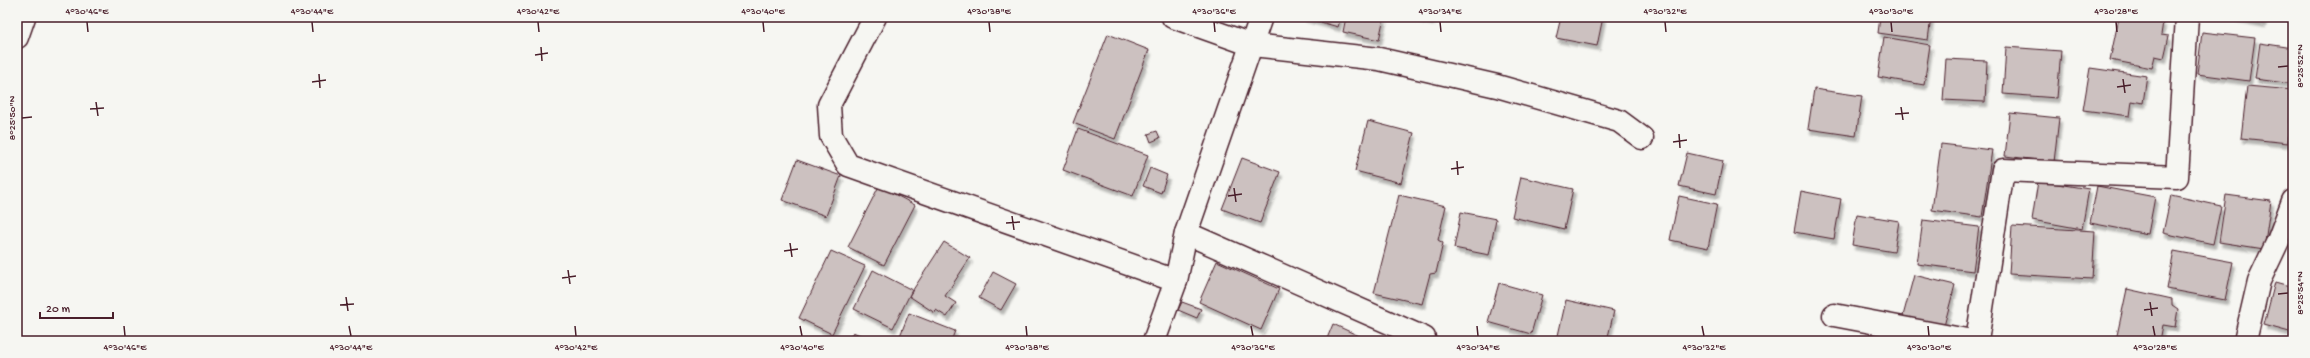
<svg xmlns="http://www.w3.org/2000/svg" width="2310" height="358" font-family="'Gochi Hand',sans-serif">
	<defs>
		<filter id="shadow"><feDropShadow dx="2.5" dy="4.5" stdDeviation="1" flood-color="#0004"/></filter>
	</defs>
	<rect width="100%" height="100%" fill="#f6f6f2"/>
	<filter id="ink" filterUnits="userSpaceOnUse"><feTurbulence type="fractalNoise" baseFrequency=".025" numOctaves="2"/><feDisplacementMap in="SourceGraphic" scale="8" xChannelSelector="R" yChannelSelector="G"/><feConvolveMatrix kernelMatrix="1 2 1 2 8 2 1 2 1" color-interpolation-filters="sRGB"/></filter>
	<g filter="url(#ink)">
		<g fill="#ccc1c0" stroke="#4a1f2b" filter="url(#shadow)">
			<polygon points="1303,17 1341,17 1338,27"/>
			<polygon points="1346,17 1384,17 1379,40 1343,32"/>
			<polygon points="1415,17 1432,17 1431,21"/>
			<polygon points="1561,17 1603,17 1597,46 1556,38"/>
			<polygon points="1880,17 1931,17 1928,40 1878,33"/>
			<polygon points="2119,17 2137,17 2163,22 2161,35 2169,36 2164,58 2155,56 2152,68 2110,60"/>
			<polygon points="2234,17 2264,17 2263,23"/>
			<polygon points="2202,32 2255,38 2249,81 2197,74"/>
			<polygon points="1108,34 1149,50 1115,139 1073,123"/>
			<polygon points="1884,37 1930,45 1924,85 1878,77"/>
			<polygon points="2260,43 2293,48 2293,84 2255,79"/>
			<polygon points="2006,47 2061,51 2057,98 2003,94"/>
			<polygon points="1946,59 1987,61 1985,102 1943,100"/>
			<polygon points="2090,68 2147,76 2143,103 2132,101 2130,116 2083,110"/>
			<polygon points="2247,86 2293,90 2288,143 2241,138"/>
			<polygon points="1814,89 1862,96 1856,136 1808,129"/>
			<polygon points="2010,113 2059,118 2054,162 2005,156"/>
			<polygon points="1368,121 1414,133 1401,183 1355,171"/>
			<polygon points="1078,129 1148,155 1133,196 1063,170"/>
			<polygon points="1157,131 1160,138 1151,142 1148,134"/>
			<polygon points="1941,144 1992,150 1982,217 1932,210"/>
			<polygon points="1687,153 1723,161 1716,194 1679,186"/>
			<polygon points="1242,158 1280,172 1260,223 1222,209"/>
			<polygon points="797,160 841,176 826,216 782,200"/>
			<polygon points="1150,168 1167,175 1161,193 1143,186"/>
			<polygon points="1521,177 1573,189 1564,229 1512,217"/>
			<polygon points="2038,181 2089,189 2082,229 2032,220"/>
			<polygon points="879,186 915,205 884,265 848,247"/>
			<polygon points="2097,186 2155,197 2148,234 2090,223"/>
			<polygon points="1801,191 1841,199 1834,239 1794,232"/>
			<polygon points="1399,195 1446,206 1438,240 1443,243 1436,273 1430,274 1422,304 1374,293"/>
			<polygon points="2171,195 2221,206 2213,244 2163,233"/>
			<polygon points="2226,195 2271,201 2264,249 2219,242"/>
			<polygon points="1679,196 1717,204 1708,248 1670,240"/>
			<polygon points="1461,212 1496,219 1489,255 1454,248"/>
			<polygon points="1857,214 1899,221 1894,252 1852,245"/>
			<polygon points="1923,220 1979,227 1973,271 1917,264"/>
			<polygon points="2012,226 2095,231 2092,279 2009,274"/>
			<polygon points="944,242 970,258 945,296 956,303 947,317 936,310 935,313 909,296"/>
			<polygon points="831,251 865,266 832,334 799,318"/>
			<polygon points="2174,251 2233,262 2225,300 2167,289"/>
			<polygon points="1217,261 1279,289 1261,330 1199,302"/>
			<polygon points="873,270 912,290 893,328 854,309"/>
			<polygon points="993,272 1016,284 1001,310 979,298"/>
			<polygon points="1914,275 1955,285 1944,326 1903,316"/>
			<polygon points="2275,282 2293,287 2293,333 2264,325"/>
			<polygon points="1499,283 1542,295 1531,334 1488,322"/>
			<polygon points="2127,289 2172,299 2172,305 2178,309 2175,327 2163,325 2160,341 2116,340"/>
			<polygon points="1566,300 1614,311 1607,341 1557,340"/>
			<polygon points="1182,302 1201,309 1197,318 1178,310"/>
			<polygon points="909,313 955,331 951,341 898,341"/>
			<polygon points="1333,324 1370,341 1326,341"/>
			<polygon points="853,332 874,341 848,341"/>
		</g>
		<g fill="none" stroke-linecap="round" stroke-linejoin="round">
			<defs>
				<g id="street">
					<polyline points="875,17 829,105 831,136 848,165 1176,281"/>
					<polyline points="1173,17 1252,45 1379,59 1497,86 1619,121 1642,138"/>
					<polyline points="17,37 24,17"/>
					<polyline points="1186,233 1424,338 1424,341"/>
					<polyline points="1834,315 1972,341"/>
					<polyline points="1154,341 1176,281 1186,233 1261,17"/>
					<polyline points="1977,341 2003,170 2177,177 2187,17"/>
					<polyline points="2245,341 2259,281 2278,241 2293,201"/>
				</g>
			</defs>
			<use href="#street" stroke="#4a1f2b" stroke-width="25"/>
			<use href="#street" stroke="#f6f6f2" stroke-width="22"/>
		</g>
	</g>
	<path fill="none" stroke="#4a1f2b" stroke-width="1.5" d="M87,22L88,32M312,22L313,32M538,22L539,32M763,22L764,32M989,22L990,32M1214,22L1215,32M1440,22L1441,32M1665,22L1666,32M1891,22L1892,32M2116,22L2117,32M541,47L542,61M535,55L548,53M2278,67L2288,66M319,74L320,88M2123,79L2125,93M312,82L326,80M2117,87L2131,85M96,102L98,116M1901,107L1903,120M90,109L104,108M1895,114L1909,113M22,118L32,117M1679,134L1680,148M1673,142L1687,140M1457,161L1458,175M1451,169L1464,167M1234,188L1236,202M1228,196L1242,194M1012,216L1014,230M1006,223L1020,222M790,243L792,257M784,251L798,249M568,270L570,284M562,278L576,276M2278,294L2288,293M346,297L348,311M2150,302L2152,316M340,305L354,304M2144,310L2158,308M124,326L125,336M349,326L351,336M575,326L576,336M800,326L802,336M1026,326L1027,336M1251,326L1253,336M1477,326L1478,336M1702,326L1704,336M1928,326L1929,336M2153,326L2155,336"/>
	<rect width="2310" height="358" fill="none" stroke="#f6f6f2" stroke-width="44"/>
	<path d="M40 312v6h73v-6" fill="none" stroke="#4a1f2b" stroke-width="2"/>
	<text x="46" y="312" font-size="12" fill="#4a1f2b" stroke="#f6f6f2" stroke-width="3" paint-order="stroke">20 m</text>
	<rect x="22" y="22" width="2266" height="314" fill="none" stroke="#4a1f2b" stroke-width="1.5"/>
	<g font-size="10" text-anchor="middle" fill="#4a1f2b">
		<text x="87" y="14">4°30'46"E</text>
		<text x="312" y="14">4°30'44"E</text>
		<text x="538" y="14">4°30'42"E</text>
		<text x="763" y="14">4°30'40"E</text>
		<text x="989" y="14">4°30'38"E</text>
		<text x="1214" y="14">4°30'36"E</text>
		<text x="1440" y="14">4°30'34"E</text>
		<text x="1665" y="14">4°30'32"E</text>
		<text x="1891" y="14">4°30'30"E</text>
		<text x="2116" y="14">4°30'28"E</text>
		<text transform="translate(2299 66) rotate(-90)" y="4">8°25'52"N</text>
		<text transform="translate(11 118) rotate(-90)" y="4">8°25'50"N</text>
		<text transform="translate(2299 293) rotate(-90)" y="4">8°25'54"N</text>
		<text x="125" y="350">4°30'46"E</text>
		<text x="351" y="350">4°30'44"E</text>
		<text x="576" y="350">4°30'42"E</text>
		<text x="802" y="350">4°30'40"E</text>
		<text x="1027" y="350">4°30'38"E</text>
		<text x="1253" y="350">4°30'36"E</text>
		<text x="1478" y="350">4°30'34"E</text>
		<text x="1704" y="350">4°30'32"E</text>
		<text x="1929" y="350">4°30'30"E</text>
		<text x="2155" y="350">4°30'28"E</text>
	</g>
</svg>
